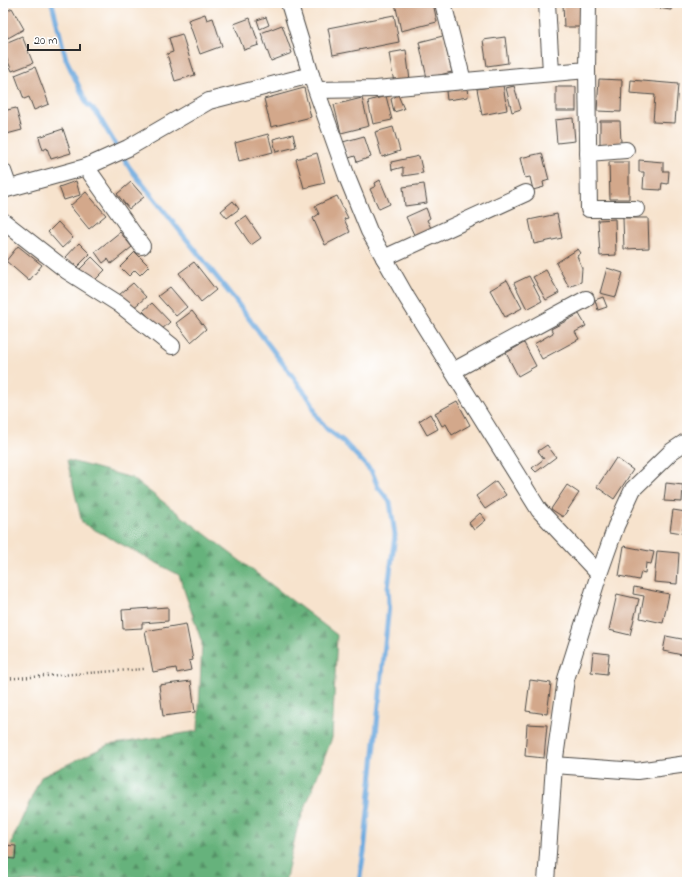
<svg xmlns="http://www.w3.org/2000/svg" width="690" height="885" font-family="'Indie Flower',sans-serif">
	<defs>
		<pattern id="forest-firs" width="22" height="20" patternUnits="userSpaceOnUse"><rect width="22" height="20" fill="#66b27c"/><path d="M5 1l3.5 6h-7zM16 11l3.5 6h-7z" fill="#549166"/></pattern>
	</defs>
	<rect width="100%" height="100%" fill="#fff"/>
	<filter id="ink" filterUnits="userSpaceOnUse"><feTurbulence type="fractalNoise" baseFrequency=".025" numOctaves="2"/><feDisplacementMap in="SourceGraphic" scale="8" xChannelSelector="R" yChannelSelector="G"/><feConvolveMatrix kernelMatrix="1 2 1 2 8 2 1 2 1" color-interpolation-filters="sRGB"/></filter>
	<filter id="wash" filterUnits="userSpaceOnUse"><feTurbulence type="fractalNoise" baseFrequency=".012" numOctaves="4" result="noise"/><feDisplacementMap in="SourceGraphic" scale="16" xChannelSelector="R" yChannelSelector="G"/><feGaussianBlur stdDeviation="0.9" result="paint"/><feColorMatrix in="noise" values="0 0 0 0 0 0 0 0 0 0 0 0 0 0 0 0 0 1.4 0 .05"/><feComposite in="paint" operator="in"/></filter>
	<g filter="url(#wash)">
		<rect width="100%" height="100%" fill="#f7e3cd"/>
		<polygon fill="url(#forest-firs)" stroke="#486e54" points="67,460 132,478 337,635 332,738 297,829 285,882 3,882 3,874 13,838 41,777 108,745 198,731 202,643 179,575 82,523"/>
		<g fill="none" stroke-linecap="round" stroke-linejoin="round">
			<polyline stroke="#6ca9de" stroke-width="5" points="52,3 66,59 87,104 96,112 129,167 235,300 311,401 316,415 327,429 343,441 372,472 378,487 390,502 395,535 388,587 389,605 364,852 359,882"/>
		</g>
		<g id="blocks">
			<g fill="#d3a88b">
				<polygon points="395,3 433,3 437,22 401,31"/>
				<polygon points="581,3 582,27 564,27 563,4"/>
				<polygon points="650,3 672,3 671,10 649,7"/>
				<polygon points="12,8 24,29 8,38 6,34 3,36 3,14"/>
				<polygon points="205,14 207,20 213,18 222,46 200,54 188,20"/>
				<polygon points="394,15 399,42 333,55 328,28"/>
				<polygon points="266,17 269,25 260,29 257,20"/>
				<polygon points="250,18 259,45 244,50 234,24"/>
				<polygon points="282,25 292,53 271,61 261,33"/>
				<polygon points="182,34 195,75 175,81 167,54 173,52 169,38"/>
				<polygon points="22,36 33,63 12,71 3,50 3,44"/>
				<polygon points="443,36 452,72 427,78 419,42"/>
				<polygon points="505,37 508,63 487,66 483,40"/>
				<polygon points="406,50 410,80 394,83 389,53"/>
				<polygon points="35,67 49,104 34,110 29,97 24,99 15,75"/>
				<polygon points="599,79 622,80 621,112 597,111"/>
				<polygon points="631,80 678,84 675,123 653,122 655,95 630,93"/>
				<polygon points="503,85 507,110 482,115 477,89"/>
				<polygon points="514,86 521,109 512,112 506,88"/>
				<rect x="556" y="87" width="20" height="24"/>
				<polygon points="304,88 311,117 271,127 264,99"/>
				<polygon points="467,88 468,97 447,100 446,91"/>
				<polygon points="398,95 404,109 394,112 391,99"/>
				<polygon points="386,96 392,120 373,124 368,101"/>
				<polygon points="362,98 369,126 341,133 334,105"/>
				<polygon points="16,108 22,130 3,135 3,111"/>
				<polygon points="573,118 575,141 557,143 555,120"/>
				<polygon points="600,121 620,121 621,143 600,144"/>
				<polygon points="393,127 400,151 382,157 375,132"/>
				<polygon points="63,129 71,153 51,159 47,148 43,150 39,137"/>
				<polygon points="268,134 273,152 239,161 235,143"/>
				<polygon points="293,134 296,147 276,152 273,139"/>
				<polygon points="364,136 371,157 357,162 355,156 349,158 343,142"/>
				<polygon points="317,153 325,183 304,188 296,159"/>
				<polygon points="542,153 549,180 543,182 544,187 533,190 530,177 525,178 520,158"/>
				<polygon points="419,156 423,173 403,176 403,167 392,170 391,162"/>
				<polygon points="639,160 663,162 663,171 669,171 668,184 662,183 661,190 643,189 644,172 639,172"/>
				<polygon points="609,162 629,162 629,199 610,199"/>
				<polygon points="380,180 390,204 379,209 370,189 376,186 375,183"/>
				<polygon points="76,181 80,195 64,200 59,187"/>
				<polygon points="131,182 144,197 129,209 117,194"/>
				<polygon points="424,184 427,203 405,206 403,187"/>
				<polygon points="86,192 106,215 89,229 70,206"/>
				<polygon points="337,196 348,218 344,219 350,232 325,245 313,218 319,214 315,206"/>
				<polygon points="233,201 239,209 227,218 221,211"/>
				<polygon points="426,208 430,218 427,220 432,230 415,237 406,217"/>
				<polygon points="557,214 562,238 534,244 529,220"/>
				<polygon points="246,216 261,238 251,245 236,223"/>
				<polygon points="623,218 648,218 649,248 624,249"/>
				<polygon points="615,219 616,255 600,256 598,220"/>
				<polygon points="58,222 73,238 62,248 48,232"/>
				<polygon points="120,232 132,247 111,264 108,259 103,263 95,252"/>
				<polygon points="79,243 90,254 77,267 66,257"/>
				<polygon points="18,246 42,265 29,281 6,261"/>
				<polygon points="578,249 581,253 577,256 582,268 581,282 569,287 556,263"/>
				<polygon points="135,252 149,266 140,275 135,270 129,276 120,267"/>
				<polygon points="92,257 105,270 93,282 80,269"/>
				<polygon points="194,262 216,290 201,302 179,273"/>
				<polygon points="607,268 623,273 616,297 600,293"/>
				<polygon points="546,270 559,293 546,300 533,277"/>
				<polygon points="529,276 542,301 527,309 514,283"/>
				<polygon points="507,280 522,308 505,317 490,290"/>
				<polygon points="133,283 146,297 132,309 119,295"/>
				<polygon points="170,287 187,307 176,316 158,296"/>
				<polygon points="603,297 607,307 598,310 595,300"/>
				<polygon points="152,303 170,322 161,330 143,311"/>
				<polygon points="192,311 206,329 191,342 176,323"/>
				<polygon points="579,314 586,326 575,332 579,339 542,359 534,344 553,333 551,329"/>
				<polygon points="524,343 536,366 518,376 506,353"/>
				<polygon points="457,401 470,425 452,435 446,424 442,426 435,413"/>
				<polygon points="430,414 438,429 427,435 419,421"/>
				<polygon points="547,445 556,457 536,472 532,468 544,459 538,451"/>
				<polygon points="616,458 633,470 614,499 597,487"/>
				<polygon points="496,481 506,495 485,509 476,496"/>
				<polygon points="666,483 683,485 682,502 664,501"/>
				<polygon points="567,485 579,493 563,517 551,509"/>
				<polygon points="673,510 686,512 682,533 670,531"/>
				<polygon points="480,513 486,520 474,530 469,523"/>
				<polygon points="624,546 654,552 651,564 646,563 645,573 641,572 639,580 619,576"/>
				<polygon points="657,551 679,553 677,584 654,582"/>
				<polygon points="634,587 669,594 663,623 640,618 644,596 633,594"/>
				<polygon points="617,594 639,599 630,635 609,630"/>
				<polygon points="168,607 168,621 142,623 142,628 123,629 122,610"/>
				<polygon points="186,624 193,660 189,661 191,670 177,673 176,668 153,672 145,631"/>
				<polygon points="666,636 687,640 687,656 663,651"/>
				<polygon points="593,652 609,654 607,674 591,672"/>
				<polygon points="530,680 551,683 547,714 526,711"/>
				<polygon points="191,681 195,712 163,716 159,685"/>
				<polygon points="527,724 547,725 544,758 525,756"/>
				<polygon points="3,845 16,846 15,859 3,858"/>
			</g>
		</g>
	</g>
	<g filter="url(#ink)">
		<use href="#blocks" fill-opacity="0" stroke="#4a4743" stroke-width="1"/>
		<g fill="none" stroke-linecap="round" stroke-linejoin="round">
			<defs>
				<g id="street">
					<polyline points="443,3 463,81"/>
					<polyline points="547,3 551,72"/>
					<polyline points="587,70 589,209 636,209"/>
					<polyline points="311,75 347,177 369,231 407,298 539,510 599,574"/>
					<polyline points="317,90 376,89 587,70 588,3"/>
					<polyline points="588,153 626,150"/>
					<polyline points="86,167 142,246"/>
					<polyline points="3,171 9,188"/>
					<polyline points="3,190 86,167 128,148 209,101 311,75 289,3"/>
					<polyline points="3,221 67,271 119,304 172,346"/>
					<polyline points="384,258 526,193"/>
					<polyline points="453,371 586,299"/>
					<polyline points="554,765 637,771 687,764"/>
					<polyline points="546,882 554,765 566,679 599,574 616,526 633,489 672,451 687,441"/>
				</g>
			</defs>
			<use href="#street" stroke="#4a4743" stroke-width="18"/>
			<polyline stroke="#4a4743" stroke-width="2.5" stroke-dasharray="1 3" stroke-linecap="butt" points="3,679 144,669"/>
			<use href="#street" stroke="#fff" stroke-width="16"/>
		</g>
	</g>
	<rect width="690" height="885" fill="none" stroke="#fff" stroke-width="16"/>
	<path d="M28 44v6h52v-6" fill="none" stroke="#2b2b2b" stroke-width="2"/>
	<text x="34" y="44" font-size="12" fill="#2b2b2b" stroke="#ffffff" stroke-width="3" paint-order="stroke">20 m</text>
</svg>
